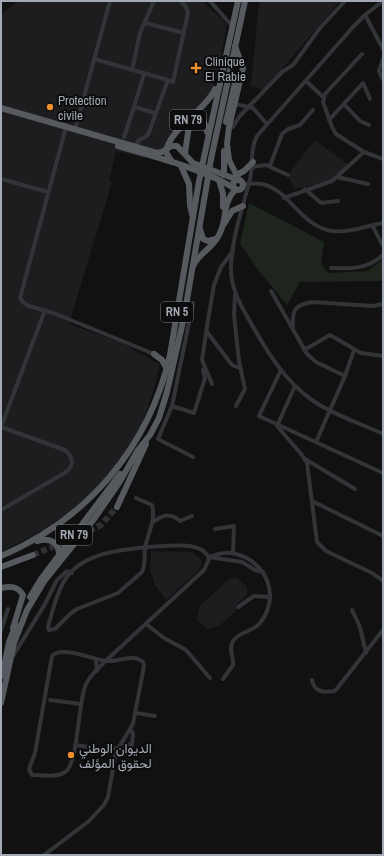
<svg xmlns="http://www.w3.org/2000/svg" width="384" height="856" font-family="'Archivo Narrow',Vazirmatn,sans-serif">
	<rect width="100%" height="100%" fill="#111112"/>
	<g fill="#1d1d1f">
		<polygon points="19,1 202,1 227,24 218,74 211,93 190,114 162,152 144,158 116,151 109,181 112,182 69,324 122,343 159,364 159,369 152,395 141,427 128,450 105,478 87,497 68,513 44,530 1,552 1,14"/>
		<polygon points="259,1 340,1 264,90 251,86"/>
		<polygon points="315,140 347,164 342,172 327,182 294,189 288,175"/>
		<polygon points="151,551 192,552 199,557 202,563 199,570 166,600 155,585 150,570"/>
		<polygon points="236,577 247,587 247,595 236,605 235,612 219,626 207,629 197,620 200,606 229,579"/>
	</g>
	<polygon fill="#1d251d" points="249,203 324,242 321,263 328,273 368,271 383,259 383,281 300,282 287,305 258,270 240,243"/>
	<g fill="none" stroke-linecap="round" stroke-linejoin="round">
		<g stroke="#2e3032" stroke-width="6" stroke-dasharray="6 3" stroke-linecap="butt">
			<polyline points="81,535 101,525 117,507"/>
			<polyline points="33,555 73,538"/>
		</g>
		<g stroke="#323437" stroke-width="4">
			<polyline points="210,1 233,27"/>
			<path d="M383,1L365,15L353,27L257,136C249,150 254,168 249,183C242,210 232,238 231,266C230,288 241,306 252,325C268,353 285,381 312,400C333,415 360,423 383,434"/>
			<polyline points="365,15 383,49"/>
			<polyline points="145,23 184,33"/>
			<polyline points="362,54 325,94 323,102 332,127 336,134 364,152 383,159"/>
			<polyline points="94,59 168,80"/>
			<polyline points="383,59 379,71 383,80"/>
			<polyline points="132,70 140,33 154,1"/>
			<polyline points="306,81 323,97"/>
			<polyline points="235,104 253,108 267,124"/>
			<polyline points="344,104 360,121 369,125"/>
			<polyline points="134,107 144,74"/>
			<polyline points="329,120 363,83 370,99"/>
			<polyline points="233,127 239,117 282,72 293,65 320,28 345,1"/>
			<polyline points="75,130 110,1"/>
			<polyline points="65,131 20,298 24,303 29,306 56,314 154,354"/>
			<polyline points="124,137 134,107 155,113"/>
			<polyline points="136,147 138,141 148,135 168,80 173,82 188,13 186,7 181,1"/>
			<polyline points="270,166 282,134 288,129 300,125 313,110"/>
			<polyline points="253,167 266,165 288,175"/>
			<polyline points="337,177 368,184"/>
			<polyline points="1,179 48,192"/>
			<path d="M243,184C249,184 256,183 262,184C290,190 300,226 332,231C350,233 366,226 383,223"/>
			<polyline points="305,189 321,203 338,201"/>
			<polyline points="284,198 332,181 364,152"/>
			<polyline points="372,225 383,246"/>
			<path d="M331,268C351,269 368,269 383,255"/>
			<polyline points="271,291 307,354 316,362 345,376 316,442"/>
			<polyline points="235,295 234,315 239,361 245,389 236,406"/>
			<path d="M293,330C292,311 293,305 312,302L373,306L383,304"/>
			<polyline points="207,332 232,365 240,368"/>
			<polyline points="304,350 330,335 361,353 383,356"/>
			<polyline points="281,370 259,416 383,473"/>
			<polyline points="345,376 354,350"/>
			<polyline points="212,384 202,360 208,320 214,285 221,267 233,251"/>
			<polyline points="295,386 277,426 302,455 307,463 317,542 326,551 372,573 383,581"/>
			<polyline points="172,406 194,413 205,378 203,370"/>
			<polyline points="1,427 45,310"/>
			<polyline points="193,457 158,439 172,406 193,303"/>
			<polyline points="305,459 355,489"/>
			<polyline points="312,501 383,536"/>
			<path d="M1,510L66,472C75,465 73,457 65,450L1,427"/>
			<path d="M153,522C163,515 170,512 180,521L192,516"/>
			<polyline points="215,529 234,526 233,553"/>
			<path d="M209,557C218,554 226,551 236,554C267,562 281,597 260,623C253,632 238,632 233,641C228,649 234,657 233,665L223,679"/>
			<polyline points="209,557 242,562 255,570 263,572"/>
			<polyline points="238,607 254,596 270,597"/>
			<polyline points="352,610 360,627 366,653"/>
			<polyline points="146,624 164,638 186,650 210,678"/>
			<polyline points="1,630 8,609"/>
			<polyline points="13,656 45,604 57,580 67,571 72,573"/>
			<polyline points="96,659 97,671"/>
			<path d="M312,680C314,692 324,693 335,691L383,630"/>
			<polyline points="50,700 81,704"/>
			<polyline points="136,713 155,716"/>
			<polyline points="122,743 132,745 133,733 130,730"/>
			<polyline points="75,745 108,750 118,748"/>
			<path d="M44,855L89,821L104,805L108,797L116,752L133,724L144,666L143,662C133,653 119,662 107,661C93,660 62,645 52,656L35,753L29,769L32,775C42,775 56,778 65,772C78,765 78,704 85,687C89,675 103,664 112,655L204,570L209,559C204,540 164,546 149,547C119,550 79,553 63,583C56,596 52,612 48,627L49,630L55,629L70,614L77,609L118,593L142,572C146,564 144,556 145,548C148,532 156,521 152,505L136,498"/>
		</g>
		<g stroke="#565a5f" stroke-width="6">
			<polyline points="235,46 243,68 229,127 227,144 229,160 239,180"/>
			<polyline points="1,108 157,153 162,152 171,146 177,146 193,163 238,180"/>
			<polyline points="226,122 235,83 233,78 229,77"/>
			<path d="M118,146C155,157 201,168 234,188"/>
			<polyline points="224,151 224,175"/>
			<polyline points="185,153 189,126 194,117 199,116 203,118 207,132"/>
			<polyline points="204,157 238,1"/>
			<polyline points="211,159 245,1"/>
			<path d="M172,162L166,152C168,130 207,109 215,89"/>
			<polyline points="181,166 189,184 190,206 193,218"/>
			<polyline points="236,175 244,171 253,162"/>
			<circle cx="238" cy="185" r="5"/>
			<polyline points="219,180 223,194 223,207"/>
			<polyline points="224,224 232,211 243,206"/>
			<polyline points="200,229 203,239 208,241 216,239"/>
			<path d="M193,266C199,253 213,248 219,235C228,219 221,204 236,189"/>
			<polyline points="154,354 162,360 167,369"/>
			<polyline points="117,507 146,444"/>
			<path d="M37,541C51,537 60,543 59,557"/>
			<path d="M1,556C88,519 149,447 170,355L199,181"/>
			<polyline points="1,567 33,555"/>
			<path d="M1,588C10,586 18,586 23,595L13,628"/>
			<polyline points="2,676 9,642 16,625"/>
			<polyline points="1,703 14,643 27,610 45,580 94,519 119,483 138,450 150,435 159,418 167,392 184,317 207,183"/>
		</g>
		<g stroke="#565a5f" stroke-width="6">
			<polyline points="199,181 204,157"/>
			<polyline points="207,183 211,159"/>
			<polyline points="30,597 41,579 120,474"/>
		</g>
	</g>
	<g fill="#ee902e" stroke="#0c0c0d" stroke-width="1.5">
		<path d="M194 62h4v4h4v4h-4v4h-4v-4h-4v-4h4z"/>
		<circle cx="50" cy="107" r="4"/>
		<circle cx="71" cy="755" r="4"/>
	</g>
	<g text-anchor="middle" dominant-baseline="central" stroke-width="4" stroke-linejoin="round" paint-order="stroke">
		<g fill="#0c0c0d" stroke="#767b81" stroke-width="1">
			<rect x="170" y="110" width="36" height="20" rx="3"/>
			<rect x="161" y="302" width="32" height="20" rx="3"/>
			<rect x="56" y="525" width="36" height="20" rx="3"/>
		</g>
		<g font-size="12" font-weight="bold" fill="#a3aab3">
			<text x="188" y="120">RN 79</text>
			<text x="177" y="312">RN 5</text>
			<text x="74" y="535">RN 79</text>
		</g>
		<g font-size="13" fill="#a3aab3" stroke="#0c0c0d" text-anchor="start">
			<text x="205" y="61">Clinique<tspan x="205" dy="15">El Rabie</tspan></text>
			<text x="58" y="100">Protection<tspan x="58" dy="15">civile</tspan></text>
			<text x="79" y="748">الديوان الوطني<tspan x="79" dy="15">لحقوق المؤلف</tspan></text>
		</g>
	</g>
	<rect width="384" height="856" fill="none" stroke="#a3aab3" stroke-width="4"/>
</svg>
